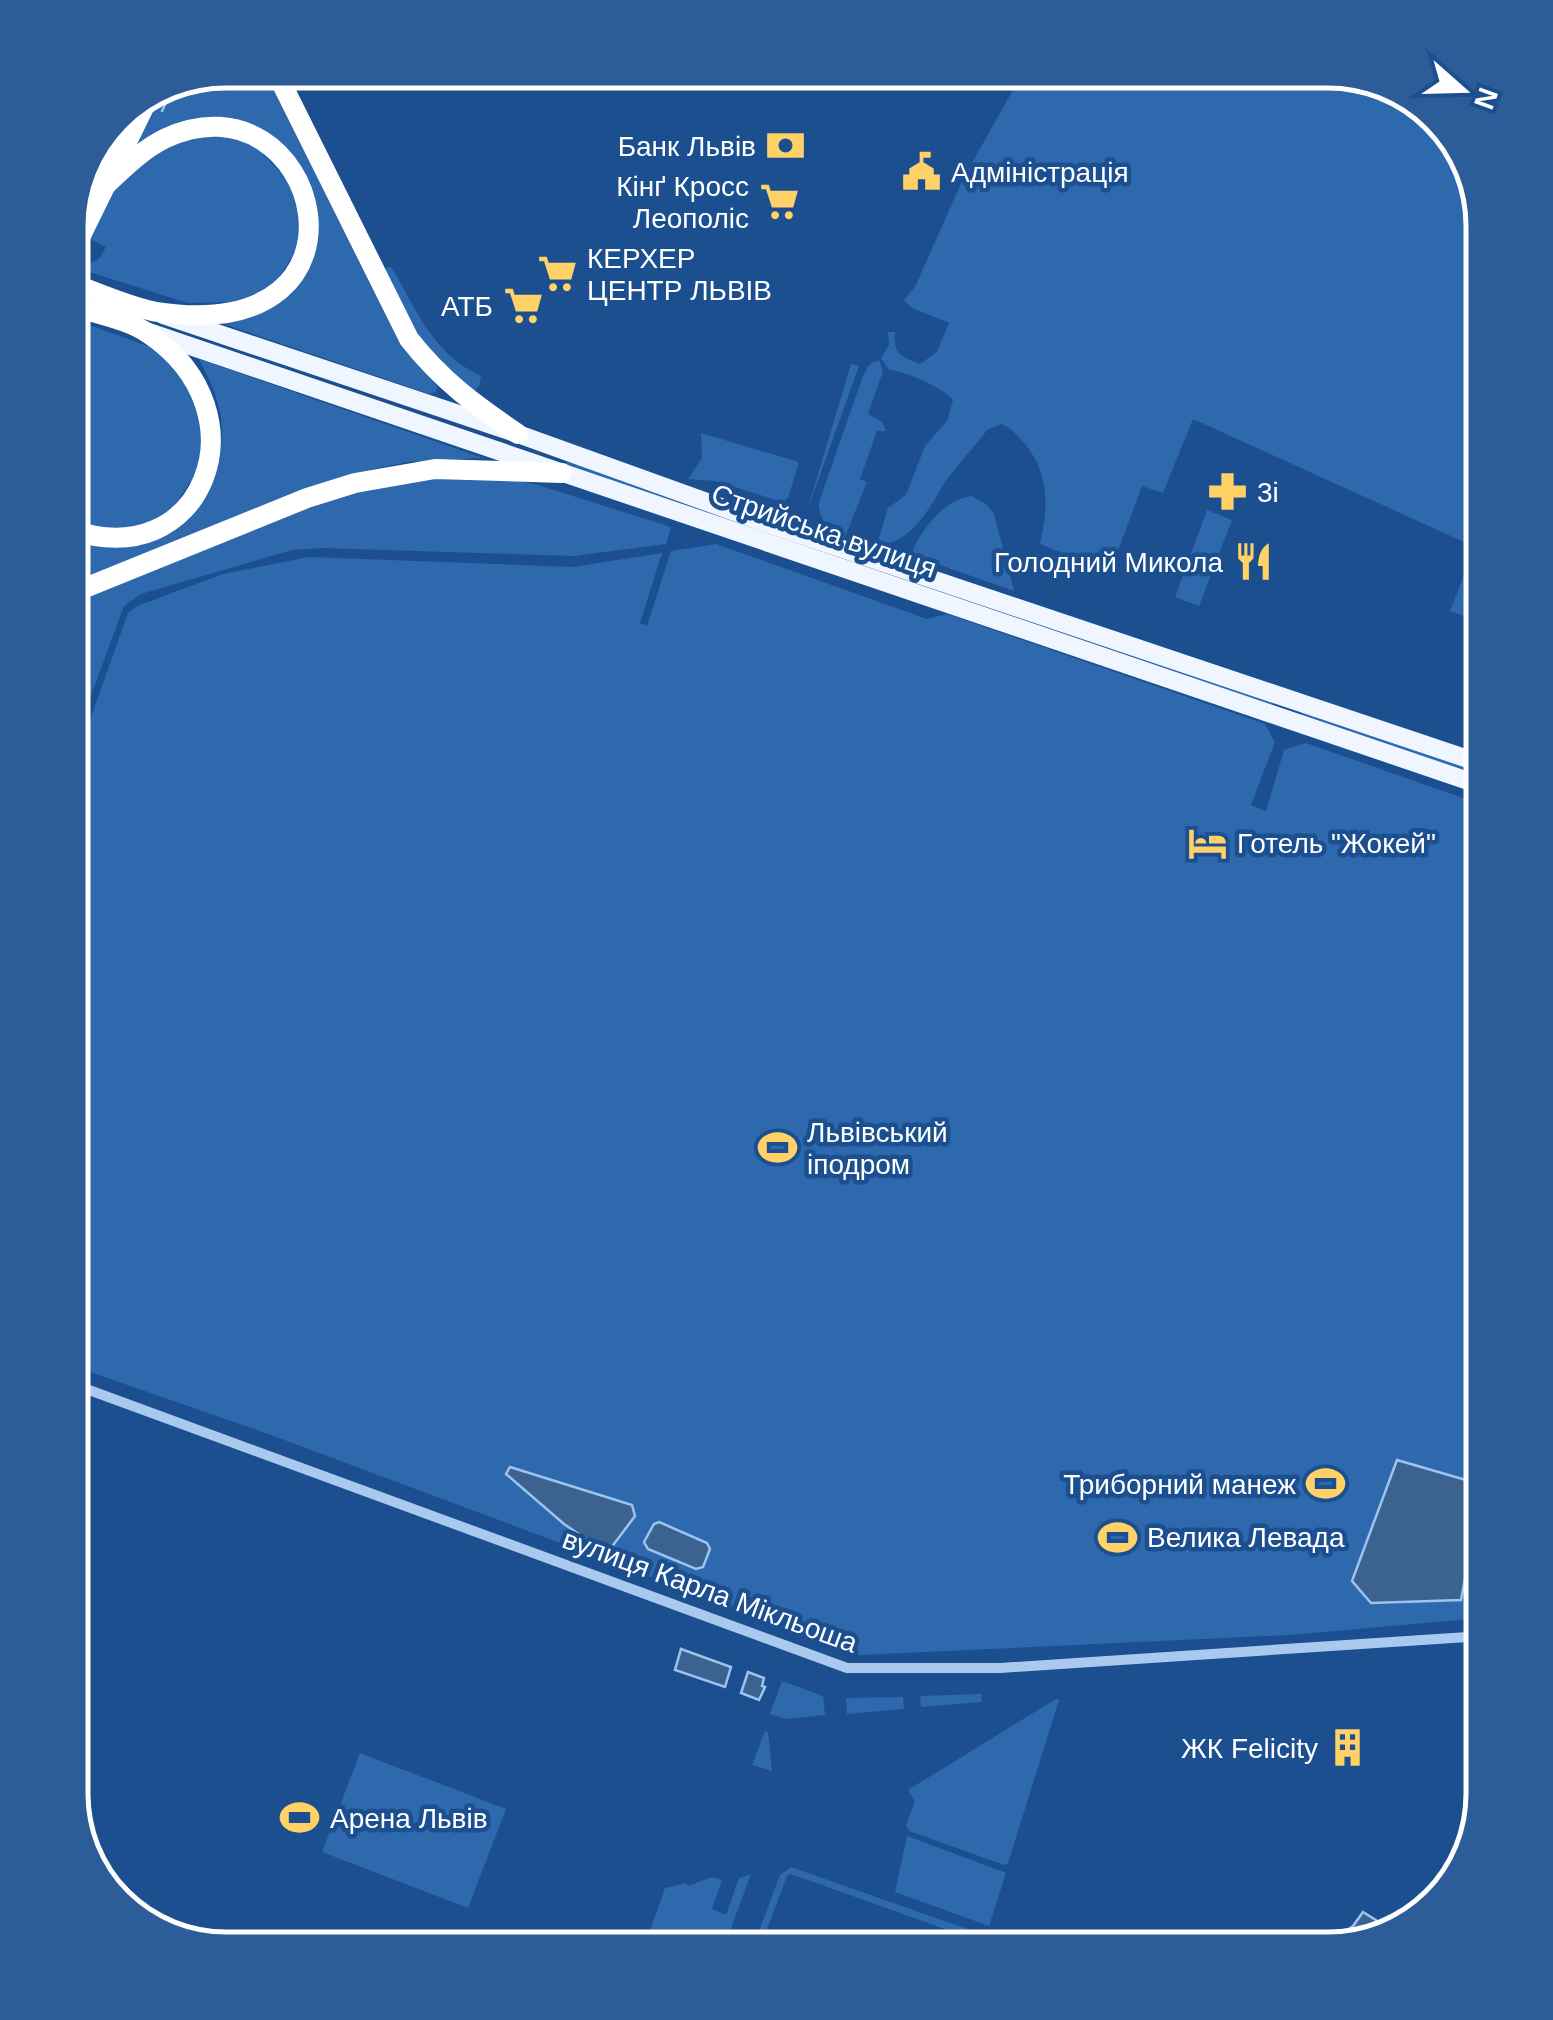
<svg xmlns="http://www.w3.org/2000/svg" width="1553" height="2020" font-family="Helvetica,sans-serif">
	<rect width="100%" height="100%" fill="#1b4f8f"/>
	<g fill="#2e69ad">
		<path d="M225,70H268L405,340L437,386L436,392L429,394L218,322C241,317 264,312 283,298C326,268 332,188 288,156C278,149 265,144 254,138C234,128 218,118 196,121C172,123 152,137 133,149L160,95Z"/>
		<path d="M1024,70H1337L1406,91L1457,140L1483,225V623L1450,611L1475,547L1193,419L1163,493L1142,486L1110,572L1040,544C1048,508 1050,474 1025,444C1018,436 1012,428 1001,424L987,430C975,447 947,475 939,492C930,509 902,552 878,541L888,508L906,495L925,446L947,421L953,400C944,388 905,371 889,370L881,358L889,345L888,332H895C893,354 900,356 920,364L937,352L949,323L912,308L904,300L915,287L963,179Z"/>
		<polygon points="216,134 255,145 296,190 302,241 273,287 237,302 188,303 70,266 70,260 90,263 99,259 106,247 90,239 115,190 165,144"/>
		<polygon points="103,148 91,191 73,230 70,215"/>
		<path d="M388,266L392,268C417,311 433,354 481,376L479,386L470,395L438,367L382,275Z"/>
		<polygon points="70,318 153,348 182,371 204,418 199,469 172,509 129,533 70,523"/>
		<path d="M199,359L483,458L407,462L362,472L318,486L70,587V537C155,570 231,508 221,418C218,397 209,378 199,359Z"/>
		<path d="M879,360L883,371L868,414L882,422L886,431H877L860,479L867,482L844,539C830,529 818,520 819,502L863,376L869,365Z"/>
		<polygon points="851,364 859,366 807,511"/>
		<polygon points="701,433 799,462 788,498 782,502 715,481 688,479 702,458"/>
		<polygon points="567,461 768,533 566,468"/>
		<polygon points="473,474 535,484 671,527 666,544 574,556 322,548 292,550 141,594 124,606 70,752 70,604 334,498 392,480"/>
		<path d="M971,496L986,504L994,514L1014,591L914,556L912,552C921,529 946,499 971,496Z"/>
		<polygon points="1207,510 1232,520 1199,606 1175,597"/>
		<polygon points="716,544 927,619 947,614 1265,724 1275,742 1251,805 1266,811 1284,750 1306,743 1483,805 1483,1618 1289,1635 860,1655 271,1435 70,1365 70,776 128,613 137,606 223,574 309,557 573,567 662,553 640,623 647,626 671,551"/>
		<polygon points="817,549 1273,701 1274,704 1269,705"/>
		<polygon points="1300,711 1483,770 1483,779 1303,716"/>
		<polygon points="782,1681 823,1696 825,1715 786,1719 770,1714"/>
		<polygon points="981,1694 982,1702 921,1707 920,1696"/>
		<polygon points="903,1697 904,1709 847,1714 846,1698"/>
		<polygon points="1056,1699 1059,1700 1008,1863 1004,1865 909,1831 906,1825 915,1801 908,1790"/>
		<polygon points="765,1731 768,1732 772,1771 752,1765"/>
		<polygon points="360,1753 506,1809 468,1908 322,1852"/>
		<polygon points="907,1836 1006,1873 989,1926 895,1892"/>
		<polygon points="791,1867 987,1936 994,1939 995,1947 791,1874 787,1876 759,1950 752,1950 780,1875"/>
		<polygon points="751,1874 723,1950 709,1948 709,1945 682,1935 676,1950 643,1950 665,1888 686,1883 688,1886 712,1877 722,1880 712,1909 726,1915 739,1878"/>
	</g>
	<g fill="#3c6290" stroke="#9cc4f0" stroke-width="2.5">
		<polygon points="1397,1460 1483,1485 1461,1600 1371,1603 1352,1581"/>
		<polygon points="510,1467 632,1505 635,1516 611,1548 602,1550 564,1524 506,1474"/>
		<polygon points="659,1522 707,1543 710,1549 703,1567 696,1569 648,1549 644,1542 654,1524"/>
		<polygon points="681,1649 731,1667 725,1687 675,1670"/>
		<polygon points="748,1672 764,1678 762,1686 765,1687 759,1700 741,1693"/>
		<polygon points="1363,1912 1382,1924 1387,1932 1321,1950 1353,1926"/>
	</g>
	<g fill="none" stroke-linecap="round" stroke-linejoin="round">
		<polyline stroke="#9cc4f0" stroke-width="2.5" points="162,111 172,90"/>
		<polyline stroke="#a9c9ee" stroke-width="10" points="70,1383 847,1668 1000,1668 1483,1636"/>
		<g stroke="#f0f6ff" stroke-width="18">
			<polyline points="163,315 518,434 768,524 1483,764"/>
			<polyline points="146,331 1483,786"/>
		</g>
		<g stroke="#fff" stroke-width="20">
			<path d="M275,70L409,339C442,381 474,404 518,434"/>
			<polyline points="108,173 110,134"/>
			<polyline points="70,258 148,99"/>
			<path d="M70,283C98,292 128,307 157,312C394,348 319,68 166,138C143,149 124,168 106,185"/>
			<path d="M70,529C202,577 267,414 149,334C128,319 95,314 70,305"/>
			<polyline points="70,594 307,498 355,483 435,469 562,473"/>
		</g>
	</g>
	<defs>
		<symbol id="bank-bare" viewBox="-9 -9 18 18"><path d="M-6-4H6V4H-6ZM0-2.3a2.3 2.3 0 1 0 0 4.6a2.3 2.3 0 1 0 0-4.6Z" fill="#ffd166" stroke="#1b4f8f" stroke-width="2.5" paint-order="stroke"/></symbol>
		<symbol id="civic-bare" viewBox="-9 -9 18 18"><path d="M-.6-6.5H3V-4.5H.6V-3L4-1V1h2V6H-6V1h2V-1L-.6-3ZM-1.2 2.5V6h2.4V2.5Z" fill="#ffd166" stroke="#1b4f8f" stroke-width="2.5" paint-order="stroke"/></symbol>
		<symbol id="supermarket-bare" viewBox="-9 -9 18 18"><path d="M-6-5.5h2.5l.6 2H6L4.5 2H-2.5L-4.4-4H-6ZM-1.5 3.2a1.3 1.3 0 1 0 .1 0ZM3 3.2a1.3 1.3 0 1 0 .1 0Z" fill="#ffd166" stroke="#1b4f8f" stroke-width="2.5" paint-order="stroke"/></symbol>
		<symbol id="pharmacy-bare" viewBox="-9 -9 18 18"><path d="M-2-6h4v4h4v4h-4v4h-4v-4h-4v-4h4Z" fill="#ffd166" stroke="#1b4f8f" stroke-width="2.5" paint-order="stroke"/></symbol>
		<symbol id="restaurant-bare" viewBox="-9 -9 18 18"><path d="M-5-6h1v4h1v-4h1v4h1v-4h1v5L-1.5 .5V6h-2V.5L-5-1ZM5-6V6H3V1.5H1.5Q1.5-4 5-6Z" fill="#ffd166" stroke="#1b4f8f" stroke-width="2.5" paint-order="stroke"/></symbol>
		<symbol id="hotel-bare" viewBox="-9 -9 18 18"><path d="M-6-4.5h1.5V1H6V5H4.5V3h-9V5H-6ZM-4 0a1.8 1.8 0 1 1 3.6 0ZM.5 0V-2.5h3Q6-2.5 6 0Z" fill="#ffd166" stroke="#1b4f8f" stroke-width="2.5" paint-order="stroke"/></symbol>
		<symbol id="stadium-bare" viewBox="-9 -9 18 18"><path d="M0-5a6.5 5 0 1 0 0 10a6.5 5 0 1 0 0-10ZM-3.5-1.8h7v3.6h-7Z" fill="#ffd166" stroke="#1b4f8f" stroke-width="2.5" paint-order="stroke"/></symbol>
		<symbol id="building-bare" viewBox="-9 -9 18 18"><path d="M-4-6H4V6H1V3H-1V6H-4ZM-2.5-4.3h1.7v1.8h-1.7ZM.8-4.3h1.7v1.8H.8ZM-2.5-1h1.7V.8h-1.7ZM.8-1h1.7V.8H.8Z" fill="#ffd166" stroke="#1b4f8f" stroke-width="2.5" paint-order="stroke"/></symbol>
	</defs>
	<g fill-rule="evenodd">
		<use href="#bank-bare" x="758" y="118" width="55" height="55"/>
		<use href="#civic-bare" x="894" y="144" width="55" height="55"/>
		<use href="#supermarket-bare" x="752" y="174" width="55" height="55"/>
		<use href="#supermarket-bare" x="530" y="246" width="55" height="55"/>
		<use href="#supermarket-bare" x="496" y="278" width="55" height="55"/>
		<use href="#pharmacy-bare" x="1200" y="464" width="55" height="55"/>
		<use href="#restaurant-bare" x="1226" y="534" width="55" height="55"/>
		<use href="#hotel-bare" x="1180" y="816" width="55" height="55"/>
		<use href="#stadium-bare" x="750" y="1120" width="55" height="55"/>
		<use href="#stadium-bare" x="1298" y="1456" width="55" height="55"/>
		<use href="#stadium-bare" x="1090" y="1510" width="55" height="55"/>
		<use href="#building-bare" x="1320" y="1720" width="55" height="55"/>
		<use href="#stadium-bare" x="272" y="1790" width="55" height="55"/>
	</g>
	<g text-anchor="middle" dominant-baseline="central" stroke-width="9" stroke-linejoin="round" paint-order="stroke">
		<g font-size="28" fill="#fff" stroke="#1b4f8f" text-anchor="start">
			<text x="756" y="146" text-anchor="end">Банк Львів</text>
			<text x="951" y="172">Адміністрація</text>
			<text x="749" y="186" text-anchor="end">Кінґ Кросс<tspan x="749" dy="32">Леополіс</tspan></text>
			<text x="587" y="258">КЕРХЕР<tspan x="587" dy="32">ЦЕНТР ЛЬВІВ</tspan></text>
			<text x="493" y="306" text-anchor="end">АТБ</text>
			<text x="1257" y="492">3і</text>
			<text x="1223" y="562" text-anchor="end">Голодний Микола</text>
			<text x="1237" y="843">Готель "Жокей"</text>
			<text x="807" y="1132">Львівський<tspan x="807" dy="32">іподром</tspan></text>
			<text x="1296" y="1484" text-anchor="end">Триборний манеж</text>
			<text x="1147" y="1537">Велика Левада</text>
			<text x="1318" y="1748" text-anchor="end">ЖК Felicity</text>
			<text x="330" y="1818">Арена Львів</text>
		</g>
		<g font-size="28" fill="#fff" stroke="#1b4f8f">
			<text transform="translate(824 531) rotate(19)">Стрийська вулиця</text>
			<text transform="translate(710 1591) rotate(20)">вулиця Карла Мікльоша</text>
		</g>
	</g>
	<path d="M0 0H1553V2020H0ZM226 88H1328A138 138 0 0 1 1466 226V1794A138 138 0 0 1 1328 1932H226A138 138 0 0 1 88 1794V226A138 138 0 0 1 226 88Z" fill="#2d5d98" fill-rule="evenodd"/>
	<path fill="none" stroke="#fff" stroke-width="5" d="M226 88H1328A138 138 0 0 1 1466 226V1794A138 138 0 0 1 1328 1932H226A138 138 0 0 1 88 1794V226A138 138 0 0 1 226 88Z"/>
	<g transform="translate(1463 90) rotate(110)" stroke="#1b4f8f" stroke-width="8" paint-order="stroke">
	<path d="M0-8L18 38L0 25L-18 38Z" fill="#ffffff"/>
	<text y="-15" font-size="28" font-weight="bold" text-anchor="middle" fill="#ffffff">N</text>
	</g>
</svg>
